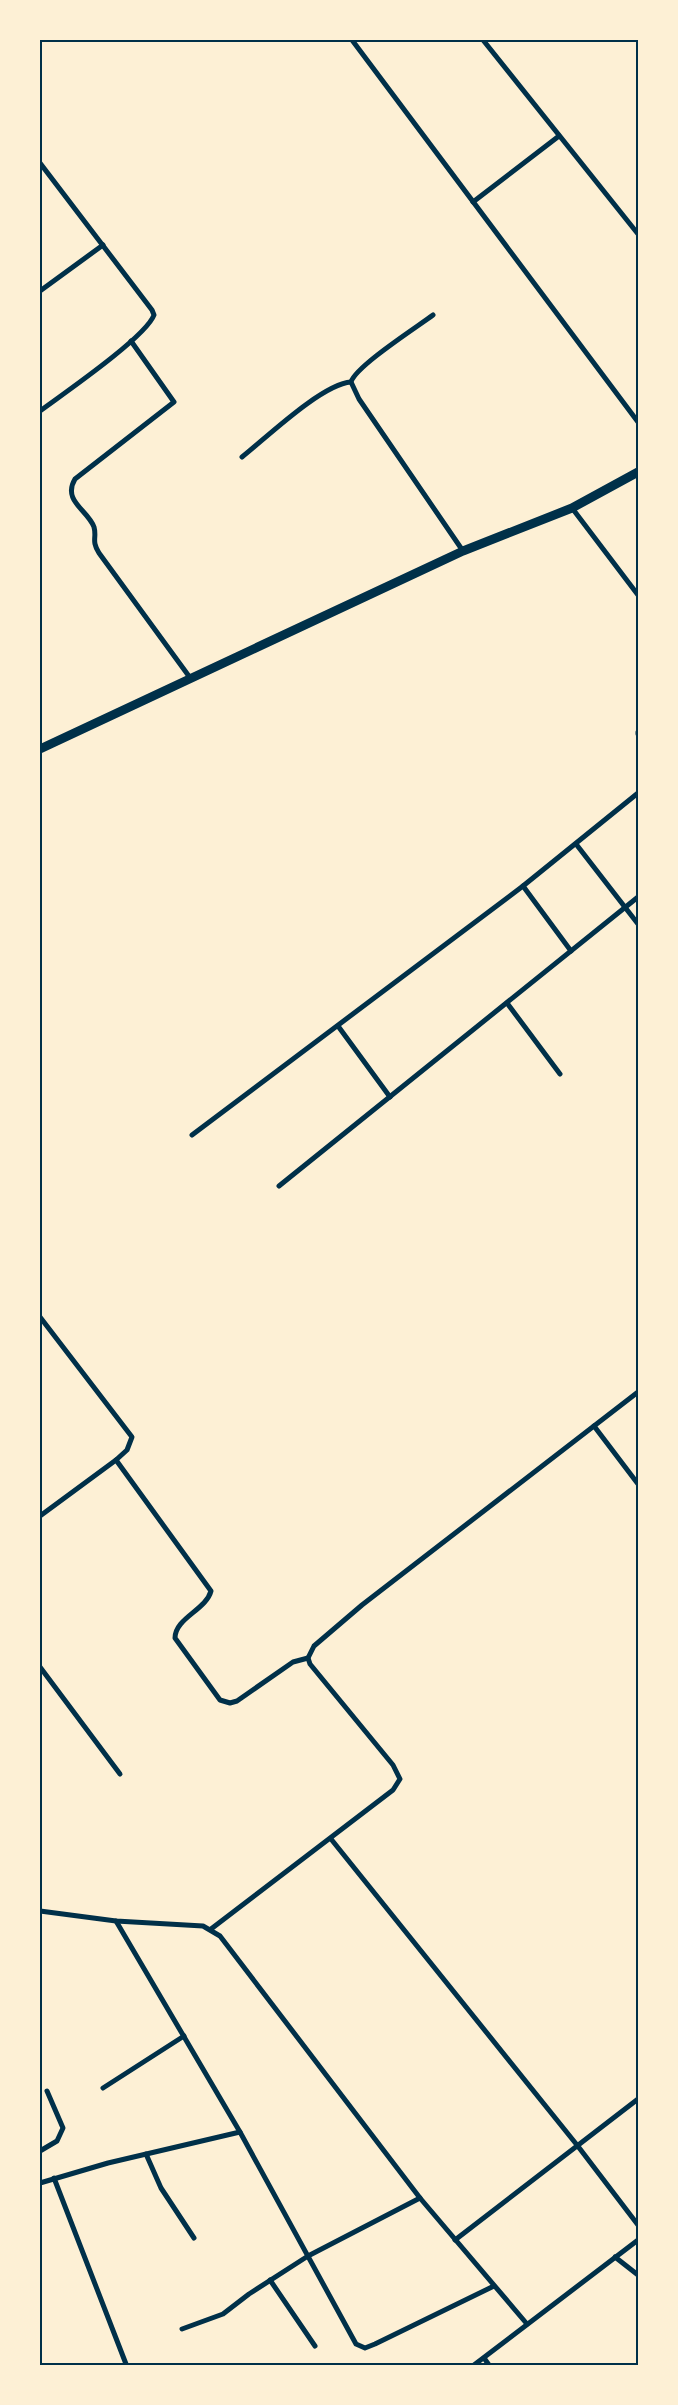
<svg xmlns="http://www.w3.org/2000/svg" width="678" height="2405" font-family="Mulish,sans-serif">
	<rect width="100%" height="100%" fill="#fdf0d5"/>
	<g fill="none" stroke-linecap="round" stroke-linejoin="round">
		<g stroke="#003049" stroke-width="5">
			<polyline points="352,40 638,422"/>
			<polyline points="483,40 638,234"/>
			<path d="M40,163L152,310L154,315C146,337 63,394 40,411"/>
			<polyline points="473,202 559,136"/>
			<polyline points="40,291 103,245"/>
			<path d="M433,315C417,327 356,366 351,382L359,399L463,551"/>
			<path d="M131,341L174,402L75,479C62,501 88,510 94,527C97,538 91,540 99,553L191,679"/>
			<path d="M242,457C266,438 322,384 351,382"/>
			<polyline points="572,508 638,595"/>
			<polyline points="638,732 638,734"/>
			<polyline points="576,844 638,924"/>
			<polyline points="523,886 571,951"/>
			<polyline points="507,1003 560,1074"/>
			<polyline points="338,1026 390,1097"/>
			<polyline points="192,1135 523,886 638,793"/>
			<polyline points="279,1186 638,897"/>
			<polyline points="40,1317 132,1437 127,1450 116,1460 40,1516"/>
			<polyline points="594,1426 638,1484"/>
			<path d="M116,1460L211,1591C206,1610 175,1618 175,1638L220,1700L230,1703L237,1701L293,1662L308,1658"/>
			<polyline points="40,1667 120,1774"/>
			<polyline points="331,1839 577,2145 638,2225"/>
			<polyline points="40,1911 116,1921 203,1926 220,1936 420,2198 527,2324"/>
			<polyline points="116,1921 240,2132 356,2344 365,2348 375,2344 494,2286"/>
			<polyline points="211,1929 393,1790 400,1779 393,1765 310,1664 308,1658 314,1646 362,1605 638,1392"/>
			<polyline points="103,2088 184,2036"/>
			<polyline points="40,2151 57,2141 63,2128 47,2091"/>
			<polyline points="146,2154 161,2188 194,2238"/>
			<polyline points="54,2178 126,2364"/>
			<polyline points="40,2183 108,2163 240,2132"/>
			<polyline points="455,2240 638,2099"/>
			<polyline points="615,2257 638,2275"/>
			<polyline points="270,2280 315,2346"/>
			<polyline points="182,2329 223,2314 249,2294 308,2256 420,2198"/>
			<polyline points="484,2358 489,2365"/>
			<polyline points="474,2365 638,2240"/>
		</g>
		<polyline stroke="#003049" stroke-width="9" points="40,749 463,551 572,508 638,472"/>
	</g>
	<rect width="678" height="2405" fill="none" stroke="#fdf0d5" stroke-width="82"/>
	<rect x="41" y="41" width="596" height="2323" fill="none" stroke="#003049" stroke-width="2"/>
</svg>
